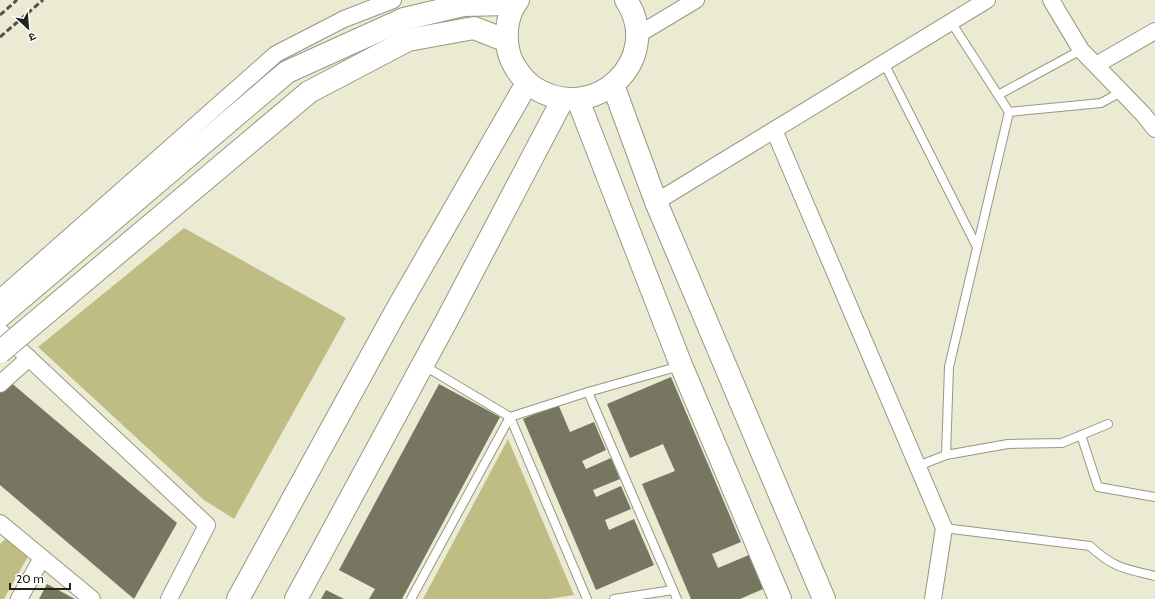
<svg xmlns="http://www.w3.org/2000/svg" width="1155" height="599" font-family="Cabin,'Noto Sans Devanagari',sans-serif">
	<rect width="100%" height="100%" fill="#ebebd4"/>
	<g fill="#bfbd84">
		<polygon points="184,228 346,318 234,519 204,500 38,347"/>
		<polygon points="508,439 574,595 548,599 423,599"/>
		<polygon points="10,535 31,551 4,599 0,599 0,544"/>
	</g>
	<g fill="#767661">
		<polygon points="671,377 741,542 712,554 718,568 749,555 763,589 740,599 691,599 642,484 675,471 663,444 630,458 607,404"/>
		<polygon points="9,381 177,523 134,599 0,485 0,391"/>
		<polygon points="439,384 500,417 402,599 369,599 375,589 339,570"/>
		<polygon points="558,404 570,432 594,422 606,450 582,461 586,469 611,458 620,479 593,490 596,497 621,486 631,509 605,520 609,530 634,519 654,565 596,590 523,419"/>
		<polygon points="47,584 75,599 39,599"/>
		<polygon points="326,590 344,599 321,599"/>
	</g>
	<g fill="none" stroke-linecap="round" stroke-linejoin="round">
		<defs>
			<g id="lane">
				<polyline points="951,22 1009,112"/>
				<polyline points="884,63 977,247"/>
				<polyline points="998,95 1081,50"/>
				<polyline points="423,365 510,417 587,599"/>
				<polyline points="588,392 677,599"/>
				<polyline points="1081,435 1098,487 1155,497"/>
				<polyline points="946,455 1008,444 1062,443 1108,424"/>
				<polyline points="918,466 946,455 949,367 1009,112 1101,103 1121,92"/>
				<path d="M944,528L1090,546C1113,568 1126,569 1155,576"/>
				<polyline points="411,599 510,417 588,392 680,366"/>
				<polyline points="614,599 673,590"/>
			</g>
			<g id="street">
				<polyline points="1051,0 1081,50 1143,114 1155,129"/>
				<polyline points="636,36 696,0"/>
				<polyline points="1096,65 1155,31"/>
				<polyline points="774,130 944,528 933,599"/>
				<polyline points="656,202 987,0"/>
				<polyline points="0,298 276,54 344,19 393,0"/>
				<polyline points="0,331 207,525 169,599"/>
				<polyline points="0,384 29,358"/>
				<polyline points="0,523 92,599"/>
				<polyline points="19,599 42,558"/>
			</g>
			<g id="secondary">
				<path d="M518,0C507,14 505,33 508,49C511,64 521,78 533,87C594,127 665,59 626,0"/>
				<polyline points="613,85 656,202 824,599"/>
				<polyline points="309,92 408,40 474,28 507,41"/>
				<polyline points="578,100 681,365 780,599"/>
				<polyline points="0,316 287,72 404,19 463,5 515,4"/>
				<polyline points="238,599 396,311 527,83"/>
				<polyline points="296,599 448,318 563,99"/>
			</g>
		</defs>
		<use href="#lane" stroke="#989782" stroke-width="10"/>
		<use href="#street" stroke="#989782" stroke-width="18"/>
		<use href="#secondary" stroke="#989782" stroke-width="24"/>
		<use href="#lane" stroke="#fff" stroke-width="8"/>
		<use href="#street" stroke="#fff" stroke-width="16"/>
		<use href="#secondary" stroke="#fff" stroke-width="22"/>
		<g stroke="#525246" stroke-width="3" stroke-dasharray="6 3" stroke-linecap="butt">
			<polyline points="0,15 17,0"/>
			<polyline points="0,37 43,0"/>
		</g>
		<defs>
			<polyline id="secondary-bridge" points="0,352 309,92"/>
		</defs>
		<use href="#secondary-bridge" stroke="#989782" stroke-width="24" stroke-linecap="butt"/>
		<use href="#secondary-bridge" stroke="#fff" stroke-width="22"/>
	</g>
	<g transform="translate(28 28) rotate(154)" stroke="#ffffff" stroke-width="3" paint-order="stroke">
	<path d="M0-3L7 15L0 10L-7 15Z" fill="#23231a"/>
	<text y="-6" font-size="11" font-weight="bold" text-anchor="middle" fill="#23231a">उ</text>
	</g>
	<path d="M10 583v6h60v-6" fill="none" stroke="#23231a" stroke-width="2"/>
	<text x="16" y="583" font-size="12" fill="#23231a" stroke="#ffffff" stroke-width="3" paint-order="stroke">20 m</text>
</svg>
